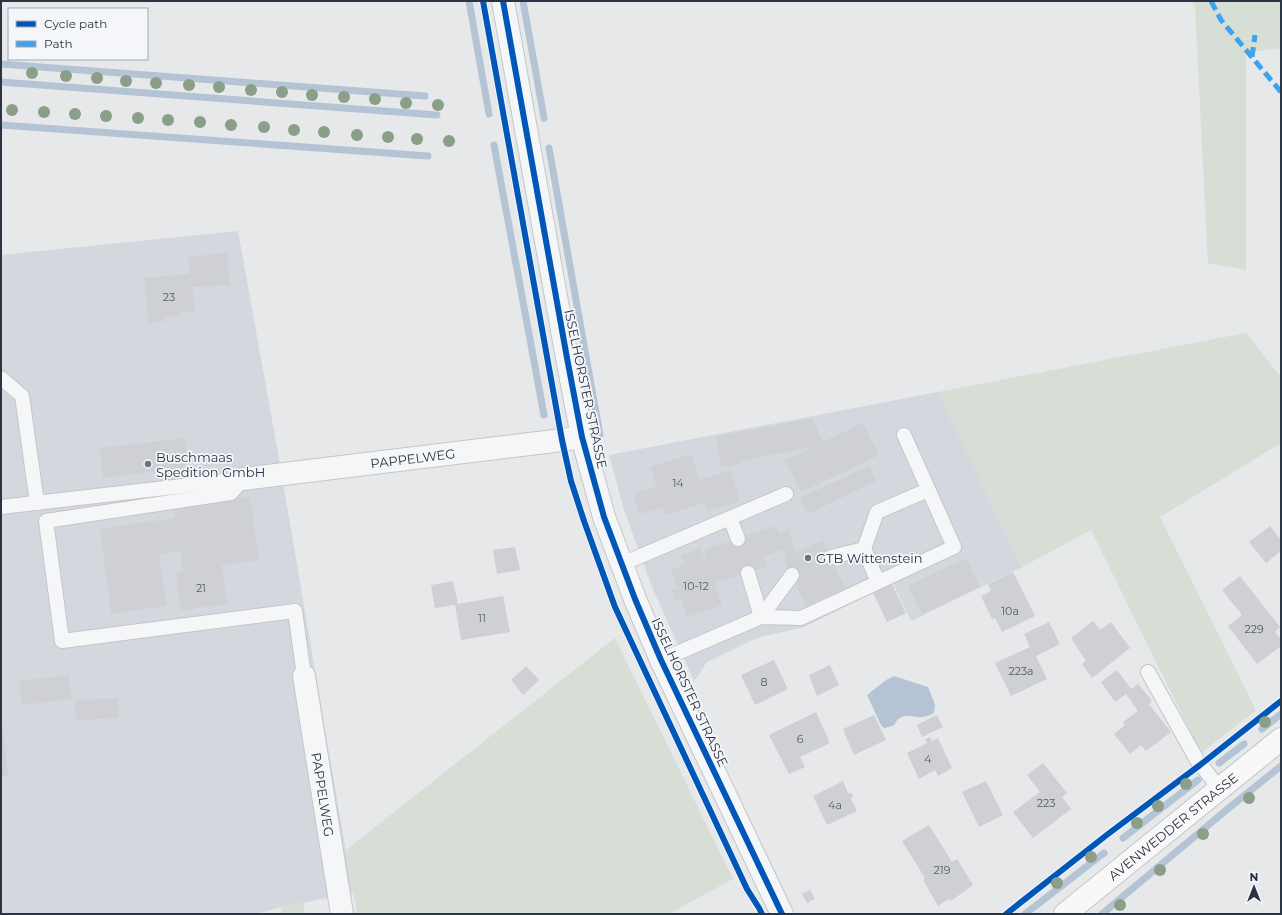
<svg xmlns="http://www.w3.org/2000/svg" width="1282" height="915" font-family="Montserrat,sans-serif">
	<rect width="100%" height="100%" fill="#e6e8ea"/>
	<g fill="#d4d7dd">
		<polygon points="238,231 278,453 353,893 281,907 256,914 1,914 1,255"/>
		<polygon points="938,392 1022,567 911,621 893,583 804,627 757,638 707,662 694,681 652,587 624,510 609,455"/>
	</g>
	<g fill="#d6ded6">
		<polygon points="1192,1 1281,1 1281,48 1246,53 1246,270 1208,263 1195,7"/>
		<polygon points="1246,333 1281,377 1281,443 1160,517 1256,710 1201,753 1091,530 1022,567 938,392"/>
		<polygon points="615,638 733,879 669,914 357,914 346,850"/>
		<polygon points="303,902 305,914 282,914 281,907"/>
	</g>
	<path fill="#b4c4d5" d="M894,676L928,687L935,705L934,713C930,715 925,717 921,717C915,718 908,714 902,717C892,721 900,726 884,728L881,725L867,695L886,680Z"/>
	<g fill="none" stroke-linecap="round" stroke-linejoin="round">
		<g stroke="#b4c4d5" stroke-width="7">
			<polyline points="469,1 489,114"/>
			<polyline points="523,1 544,118"/>
			<polyline points="1,64 425,96"/>
			<polyline points="1,82 437,115"/>
			<polyline points="1,125 428,156"/>
			<polyline points="494,145 544,415"/>
			<polyline points="549,148 600,435"/>
			<polyline points="1262,729 1281,714"/>
			<polyline points="1219,763 1244,744"/>
			<polyline points="1123,838 1198,780"/>
			<polyline points="1025,914 1104,853"/>
			<polyline points="1102,914 1230,807 1281,766"/>
		</g>
	</g>
	<g fill="#ced0d3">
		<polygon points="227,253 230,285 192,287 195,311 180,313 180,316 165,317 165,321 149,323 144,278 190,274 188,257"/>
		<polygon points="812,418 823,442 863,423 879,455 801,492 785,460 813,447 740,461 741,464 721,468 716,437"/>
		<polygon points="185,438 187,467 103,478 100,448"/>
		<polygon points="691,454 700,480 730,470 740,501 707,511 704,503 666,515 663,507 640,514 633,494 657,486 650,467"/>
		<polygon points="869,466 876,481 808,514 800,498"/>
		<polygon points="250,497 259,560 222,565 227,604 181,610 176,573 183,572 180,551 159,555 166,606 111,614 100,529 175,518 174,507"/>
		<polygon points="776,526 779,533 788,530 796,553 823,540 845,588 806,606 784,559 787,557 784,549 764,556 767,566 715,583 722,605 687,617 682,600 676,601 672,590 678,589 671,569 684,565 681,555 701,548 704,558 706,557 704,550"/>
		<polygon points="1270,526 1281,540 1281,551 1266,563 1249,542"/>
		<polygon points="515,547 520,570 497,574 493,550"/>
		<polygon points="966,558 980,587 922,614 908,586"/>
		<polygon points="1013,572 1035,616 1002,632 995,618 992,619 981,596 991,591 988,584"/>
		<polygon points="1240,576 1280,627 1275,632 1281,639 1281,646 1257,664 1228,626 1242,615 1222,590"/>
		<polygon points="453,581 458,604 503,596 510,632 461,640 455,605 435,608 431,585"/>
		<polygon points="892,584 906,613 887,622 873,593"/>
		<polygon points="1093,621 1100,630 1111,622 1130,648 1092,678 1082,664 1086,661 1071,638"/>
		<polygon points="1049,622 1060,644 1036,656 1047,679 1011,696 995,663 1030,647 1024,634"/>
		<polygon points="774,660 788,689 755,705 741,675"/>
		<polygon points="830,665 839,685 817,696 809,675"/>
		<polygon points="526,666 539,680 523,695 511,680"/>
		<polygon points="1117,670 1131,689 1138,684 1152,701 1149,704 1171,732 1146,751 1141,745 1130,754 1114,734 1125,725 1123,722 1138,711 1126,694 1115,702 1101,682"/>
		<polygon points="69,675 71,699 22,705 19,681"/>
		<polygon points="117,698 119,717 76,721 74,701"/>
		<polygon points="816,712 830,743 800,757 805,767 789,774 769,735"/>
		<polygon points="874,715 886,740 854,755 843,729"/>
		<polygon points="937,715 943,727 922,737 917,725"/>
		<polygon points="2,725 8,775 1,776 1,726"/>
		<polygon points="930,737 932,741 938,738 952,768 938,776 935,770 919,779 907,753 927,743 925,739"/>
		<polygon points="1043,763 1067,793 1062,797 1071,809 1033,838 1013,812 1040,792 1027,775"/>
		<polygon points="843,781 848,793 853,794 851,799 857,811 827,825 813,796"/>
		<polygon points="986,781 1003,815 979,827 962,792"/>
		<polygon points="929,825 952,862 957,859 973,885 951,901 949,899 938,906 923,880 925,878 902,841"/>
		<polygon points="810,890 815,899 807,903 802,894"/>
	</g>
	<g fill="none" stroke-linecap="round" stroke-linejoin="round">
		<defs>
			<g id="service">
				<polyline points="1,378 22,396 37,503"/>
				<polyline points="243,479 231,493 46,521 62,641 295,611 304,676"/>
				<polyline points="1,507 243,479"/>
				<polyline points="730,518 738,539"/>
				<polyline points="864,549 878,582"/>
				<polyline points="831,557 864,549 877,512 928,490"/>
				<polyline points="622,564 786,494"/>
				<polyline points="748,573 761,617"/>
				<polyline points="761,617 792,575"/>
				<polyline points="661,660 761,617 801,618 954,547 904,435"/>
				<polyline points="1148,672 1197,760 1220,789"/>
			</g>
			<g id="minor">
				<path id="s1" d="M243,479L562,440L582,437"/>
				<path id="s2" d="M304,676L342,914"/>
			</g>
			<polyline id="tertiary" points="503,1 567,358 582,437 604,517 635,599 661,660 782,914"/>
			<g id="secondary">
				<path id="s3" d="M1065,914L1281,739"/>
			</g>
		</defs>
		<use href="#service" stroke="#c4c6c8" stroke-width="16"/>
		<use href="#minor" stroke="#c4c6c8" stroke-width="24"/>
		<use href="#tertiary" stroke="#c4c6c8" stroke-width="24"/>
		<use href="#secondary" stroke="#c4c6c8" stroke-width="24"/>
		<use href="#service" stroke="#f5f6f7" stroke-width="14"/>
		<use href="#minor" stroke="#f5f6f7" stroke-width="22"/>
		<use href="#tertiary" stroke="#f5f6f7" stroke-width="22"/>
		<use href="#secondary" stroke="#f8f8f8" stroke-width="22"/>
		<g stroke="#3ea3ec" stroke-width="5" stroke-dasharray="10 5" stroke-linecap="butt">
			<polyline points="1211,1 1221,20 1281,92"/>
			<polyline points="1252,57 1255,35"/>
		</g>
		<defs>
			<g id="cycleway">
				<polyline points="483,1 562,440 571,481 584,521 615,607 747,889 759,908 762,914"/>
				<polyline points="503,1 567,358 582,437 604,517 635,599 661,660 782,914"/>
				<polyline points="1006,914 1108,834 1200,765 1281,701"/>
			</g>
		</defs>
		<use href="#cycleway" stroke="#f4f6f9" stroke-width="8"/>
		<use href="#cycleway" stroke="#0057b8" stroke-width="6"/>
	</g>
	<g fill="#8a9e88">
		<circle cx="32" cy="73" r="6"/>
		<circle cx="66" cy="76" r="6"/>
		<circle cx="97" cy="78" r="6"/>
		<circle cx="126" cy="81" r="6"/>
		<circle cx="156" cy="83" r="6"/>
		<circle cx="189" cy="85" r="6"/>
		<circle cx="219" cy="87" r="6"/>
		<circle cx="251" cy="90" r="6"/>
		<circle cx="282" cy="92" r="6"/>
		<circle cx="312" cy="95" r="6"/>
		<circle cx="344" cy="97" r="6"/>
		<circle cx="375" cy="99" r="6"/>
		<circle cx="406" cy="103" r="6"/>
		<circle cx="438" cy="105" r="6"/>
		<circle cx="12" cy="110" r="6"/>
		<circle cx="44" cy="112" r="6"/>
		<circle cx="75" cy="114" r="6"/>
		<circle cx="106" cy="116" r="6"/>
		<circle cx="138" cy="118" r="6"/>
		<circle cx="168" cy="120" r="6"/>
		<circle cx="200" cy="122" r="6"/>
		<circle cx="231" cy="125" r="6"/>
		<circle cx="264" cy="127" r="6"/>
		<circle cx="294" cy="130" r="6"/>
		<circle cx="324" cy="132" r="6"/>
		<circle cx="357" cy="135" r="6"/>
		<circle cx="388" cy="137" r="6"/>
		<circle cx="417" cy="139" r="6"/>
		<circle cx="449" cy="141" r="6"/>
		<circle cx="1265" cy="722" r="6"/>
		<circle cx="1186" cy="784" r="6"/>
		<circle cx="1249" cy="798" r="6"/>
		<circle cx="1158" cy="806" r="6"/>
		<circle cx="1137" cy="823" r="6"/>
		<circle cx="1203" cy="834" r="6"/>
		<circle cx="1091" cy="857" r="6"/>
		<circle cx="1160" cy="870" r="6"/>
		<circle cx="1057" cy="883" r="6"/>
		<circle cx="1120" cy="905" r="6"/>
	</g>
	<g fill="#6c737f" stroke="#f4f6f9" stroke-width="1.5">
		<circle cx="148" cy="464" r="4"/>
		<circle cx="808" cy="558" r="4"/>
	</g>
	<g text-anchor="middle" dominant-baseline="central" stroke-width="3.5" stroke-linejoin="round" paint-order="stroke">
		<g font-size="11" fill="#545c69">
			<text x="169" y="297">23</text>
			<text x="678" y="483">14</text>
			<text x="696" y="586">10-12</text>
			<text x="201" y="588">21</text>
			<text x="1010" y="611">10a</text>
			<text x="482" y="618">11</text>
			<text x="1254" y="629">229</text>
			<text x="1021" y="671">223a</text>
			<text x="764" y="682">8</text>
			<text x="800" y="739">6</text>
			<text x="928" y="759">4</text>
			<text x="1046" y="803">223</text>
			<text x="835" y="805">4a</text>
			<text x="942" y="870">219</text>
		</g>
		<g font-size="13" fill="#2b3445" stroke="#f4f6f9">
			<text transform="translate(586 389) rotate(78)">ISSELHORSTER STRASSE</text>
			<text stroke="none"><textPath href="#s1" startOffset="171">PAPPELWEG</textPath></text>
			<text transform="translate(690 692) rotate(65)">ISSELHORSTER STRASSE</text>
			<text stroke="none"><textPath href="#s2" startOffset="120">PAPPELWEG</textPath></text>
			<text stroke="none"><textPath href="#s3" startOffset="139">AVENWEDDER STRASSE</textPath></text>
		</g>
		<g font-size="13" fill="#2b3445" stroke="#f4f6f9" text-anchor="start">
			<text x="156" y="457">Buschmaas<tspan x="156" dy="15">Spedition GmbH</tspan></text>
			<text x="816" y="558">GTB Wittenstein</text>
		</g>
	</g>
	<rect width="1282" height="915" fill="none" stroke="#2b3445" stroke-width="4"/>
	<rect x="8" y="8" width="140" height="52" fill="#f4f6f9" stroke="#a4a8b1"/>
	<rect x="16" y="21" width="20" height="6" fill="#0057b8" stroke="#a4a8b1"/>
	<text x="44" y="28" font-size="12" fill="#2b3445">Cycle path</text>
	<rect x="16" y="41" width="20" height="6" fill="#3ea3ec" stroke="#a4a8b1"/>
	<text x="44" y="48" font-size="12" fill="#2b3445">Path</text>
	<g transform="translate(1254 887)" stroke="#f4f6f9" stroke-width="3" paint-order="stroke">
	<path d="M0-3L7 15L0 10L-7 15Z" fill="#2b3445"/>
	<text y="-6" font-size="11" font-weight="bold" text-anchor="middle" fill="#2b3445">N</text>
	</g>
</svg>
